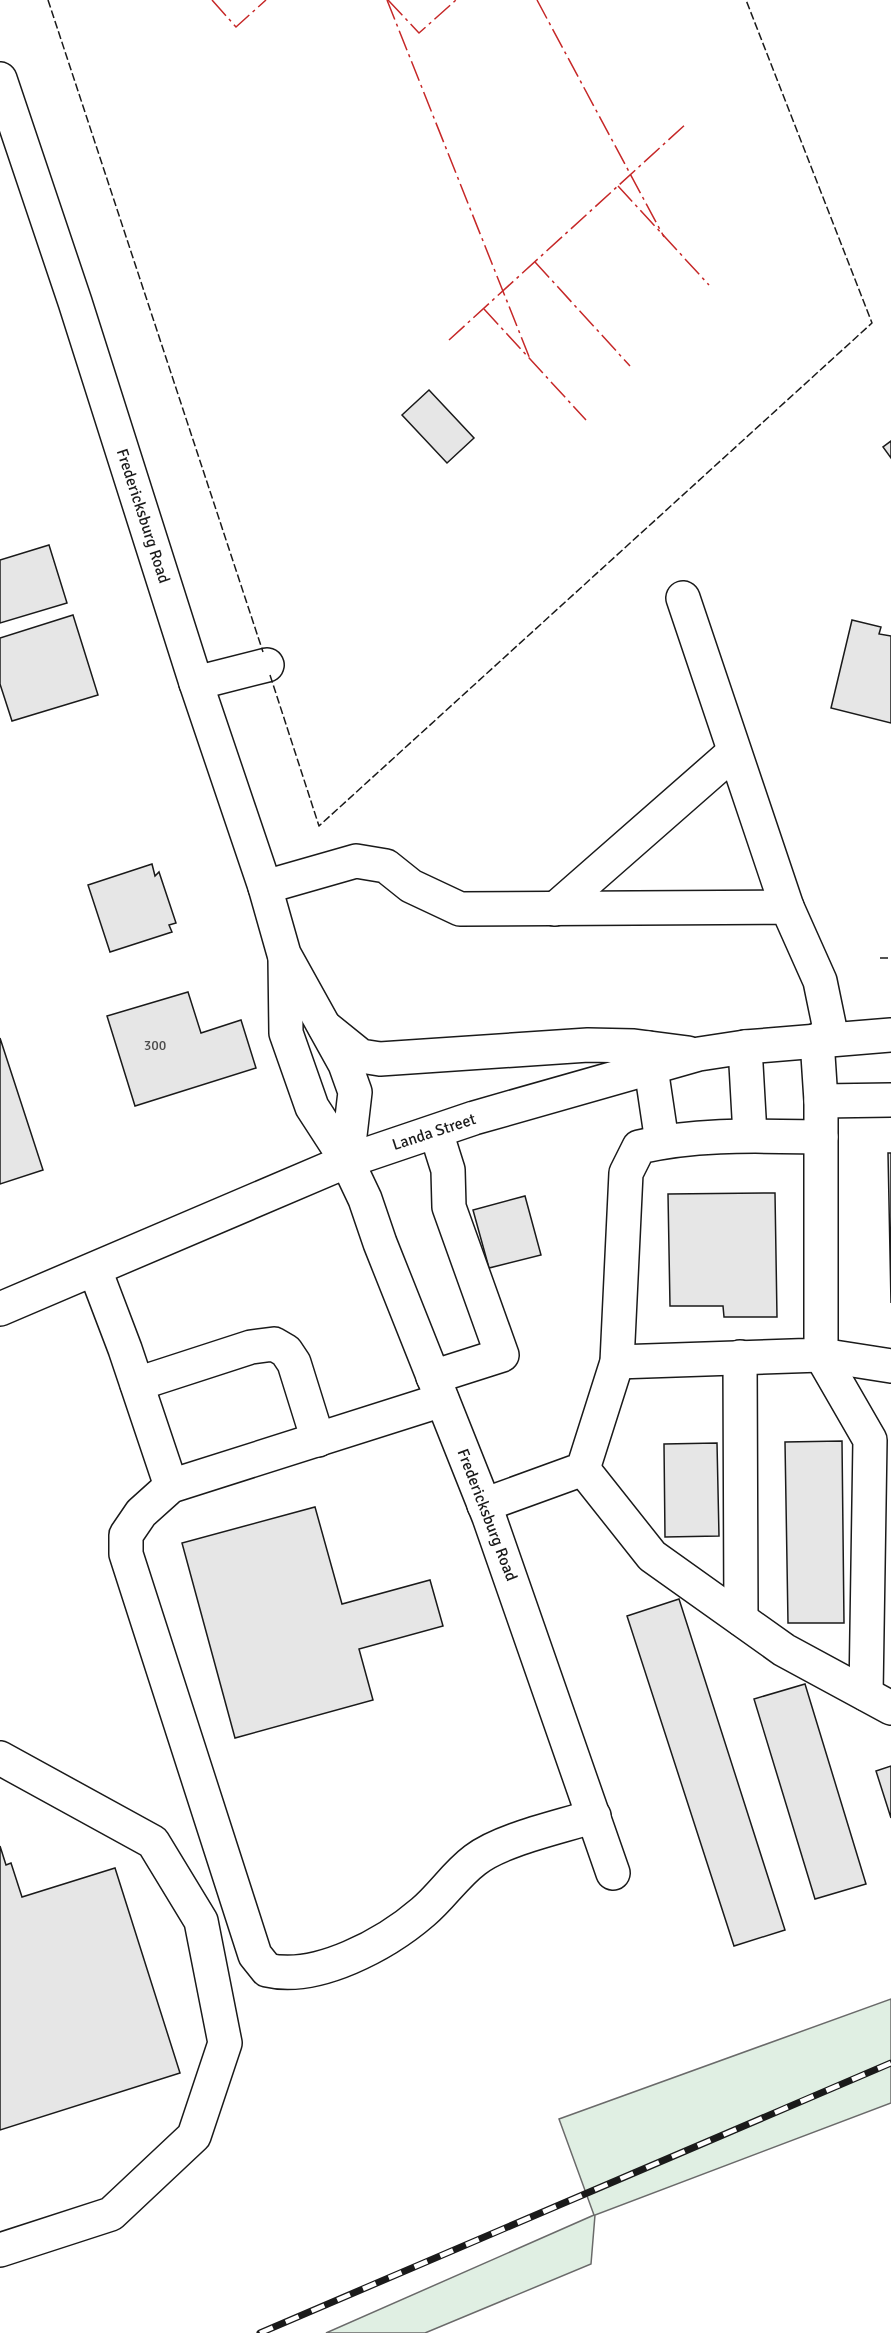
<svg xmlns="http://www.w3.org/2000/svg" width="891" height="2333" font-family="Signika,sans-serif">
	<rect width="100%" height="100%" fill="#fff"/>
	<polygon fill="#e0efe3" stroke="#6a6a6a" stroke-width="1.5" points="891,1999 891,2103 595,2215 591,2264 425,2333 326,2333 594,2215 559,2119"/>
	<g fill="#e6e6e6" stroke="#1a1a1a" stroke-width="1.5">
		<polygon points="429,390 474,438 447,463 402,415"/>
		<polygon points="891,441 891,458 883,447"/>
		<polygon points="49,545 67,603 0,623 0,560"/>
		<polygon points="73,615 98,695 12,721 0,684 0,638"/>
		<polygon points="852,620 881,627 879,634 891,636 891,723 831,708"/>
		<polygon points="152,864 155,876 159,872 176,923 169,925 172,932 110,952 88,885"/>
		<polygon points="188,992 201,1033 241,1020 256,1068 135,1106 107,1016"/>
		<polygon points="0,1038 43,1170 0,1184"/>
		<polygon points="888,1153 891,1153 891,1303"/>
		<polygon points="775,1193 777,1317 724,1317 723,1306 670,1306 668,1194"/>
		<polygon points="525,1196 541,1255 489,1268 473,1210"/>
		<polygon points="842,1441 844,1623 788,1623 785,1442"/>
		<polygon points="717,1443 719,1536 665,1537 664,1444"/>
		<polygon points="315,1507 342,1604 430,1580 443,1626 359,1649 373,1700 235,1738 182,1543"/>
		<polygon points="679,1599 785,1930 734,1946 627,1616"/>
		<polygon points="805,1684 866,1884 815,1899 754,1699"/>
		<polygon points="891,1766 891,1818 876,1771"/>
		<polygon points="0,1846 6,1865 11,1863 22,1897 115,1868 180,2073 0,2130"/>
	</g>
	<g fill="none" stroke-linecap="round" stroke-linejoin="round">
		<defs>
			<g id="minor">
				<polyline points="0,79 75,302 196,683 265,887 284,954 345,1064 355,1092 347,1161"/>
				<polyline points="683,598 787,907"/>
				<polyline points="196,683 267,665"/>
				<polyline points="265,887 356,861 386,866 411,886 460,909 787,907 820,981 832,1039"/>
				<polyline points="555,909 734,752"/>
				<polyline points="285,959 286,1033 312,1107 347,1161 365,1199 380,1243 489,1517 613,1873"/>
				<polyline points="745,1047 750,1135"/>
				<polyline points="648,1048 662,1142"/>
				<polyline points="821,1101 891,1100"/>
				<polyline points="95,1270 125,1349 171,1486"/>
				<polyline points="821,1355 870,1440 866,1694"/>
				<polyline points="821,1355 891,1366"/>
				<polyline points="740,1357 741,1619"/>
				<polyline points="617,1362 821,1355 821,1101 817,1040"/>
				<polyline points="433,1377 502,1355 449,1207 448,1170 436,1132"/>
				<polyline points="137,1384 251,1347 274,1344 286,1351 294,1363 318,1440"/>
				<path d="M442,1400L171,1486L141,1513L126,1535V1554L255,1955L267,1970C317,1982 386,1944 423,1912C442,1896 455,1875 475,1860C502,1839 561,1827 594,1816"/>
				<polyline points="583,1469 652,1556 784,1650 891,1708"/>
				<path d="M484,1505L583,1469L617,1362L626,1173L639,1147C698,1133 761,1136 821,1137"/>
				<polyline points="0,1758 153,1842 201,1921 225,2043 194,2136 111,2214 0,2250"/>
			</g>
			<g id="major">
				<polyline points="325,1027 361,1056 380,1059 588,1045 634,1046 688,1053"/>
				<polyline points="0,1309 347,1161 474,1118 699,1054 745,1047 891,1035"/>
			</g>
		</defs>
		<use href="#minor" stroke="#1a1a1a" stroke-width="36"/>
		<use href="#major" stroke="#1a1a1a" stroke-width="36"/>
		<use href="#minor" stroke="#fff" stroke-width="33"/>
		<use href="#major" stroke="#fff" stroke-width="33"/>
		<defs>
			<polyline id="rail" points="260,2333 891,2063"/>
		</defs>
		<use href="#rail" stroke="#1a1a1a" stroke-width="7"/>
		<use href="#rail" stroke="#fff" stroke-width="4.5" stroke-dasharray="14" stroke-linecap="butt"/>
		<g stroke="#1a1a1a" stroke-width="1.5" stroke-dasharray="8 3" stroke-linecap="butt">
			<polyline points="48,0 263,652"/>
			<polyline points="270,675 319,826 872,323 746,0"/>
			<polyline points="880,958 891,958"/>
		</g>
		<g stroke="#c62828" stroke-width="1.5" stroke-dasharray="21 4.5 3 4.5" stroke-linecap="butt">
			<polyline points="212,0 236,27 266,0"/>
			<polyline points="387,0 530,359"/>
			<polyline points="388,0 419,33 456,0"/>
			<polyline points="537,0 664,237"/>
			<polyline points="618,186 709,285"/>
			<polyline points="535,262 630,366"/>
			<polyline points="484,309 586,420"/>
			<polyline points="449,340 687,123"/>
		</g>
	</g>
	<g text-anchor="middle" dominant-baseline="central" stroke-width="4.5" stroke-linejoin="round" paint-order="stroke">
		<g font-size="14" fill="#4d4d4d">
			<text x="155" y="1045">300</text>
		</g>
		<g font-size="16" fill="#1a1a1a" stroke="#fff">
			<text transform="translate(143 516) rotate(72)">Fredericksburg Road</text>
			<text transform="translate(434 1132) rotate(-18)">Landa Street</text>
			<text transform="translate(487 1515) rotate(69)">Fredericksburg Road</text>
		</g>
	</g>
</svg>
